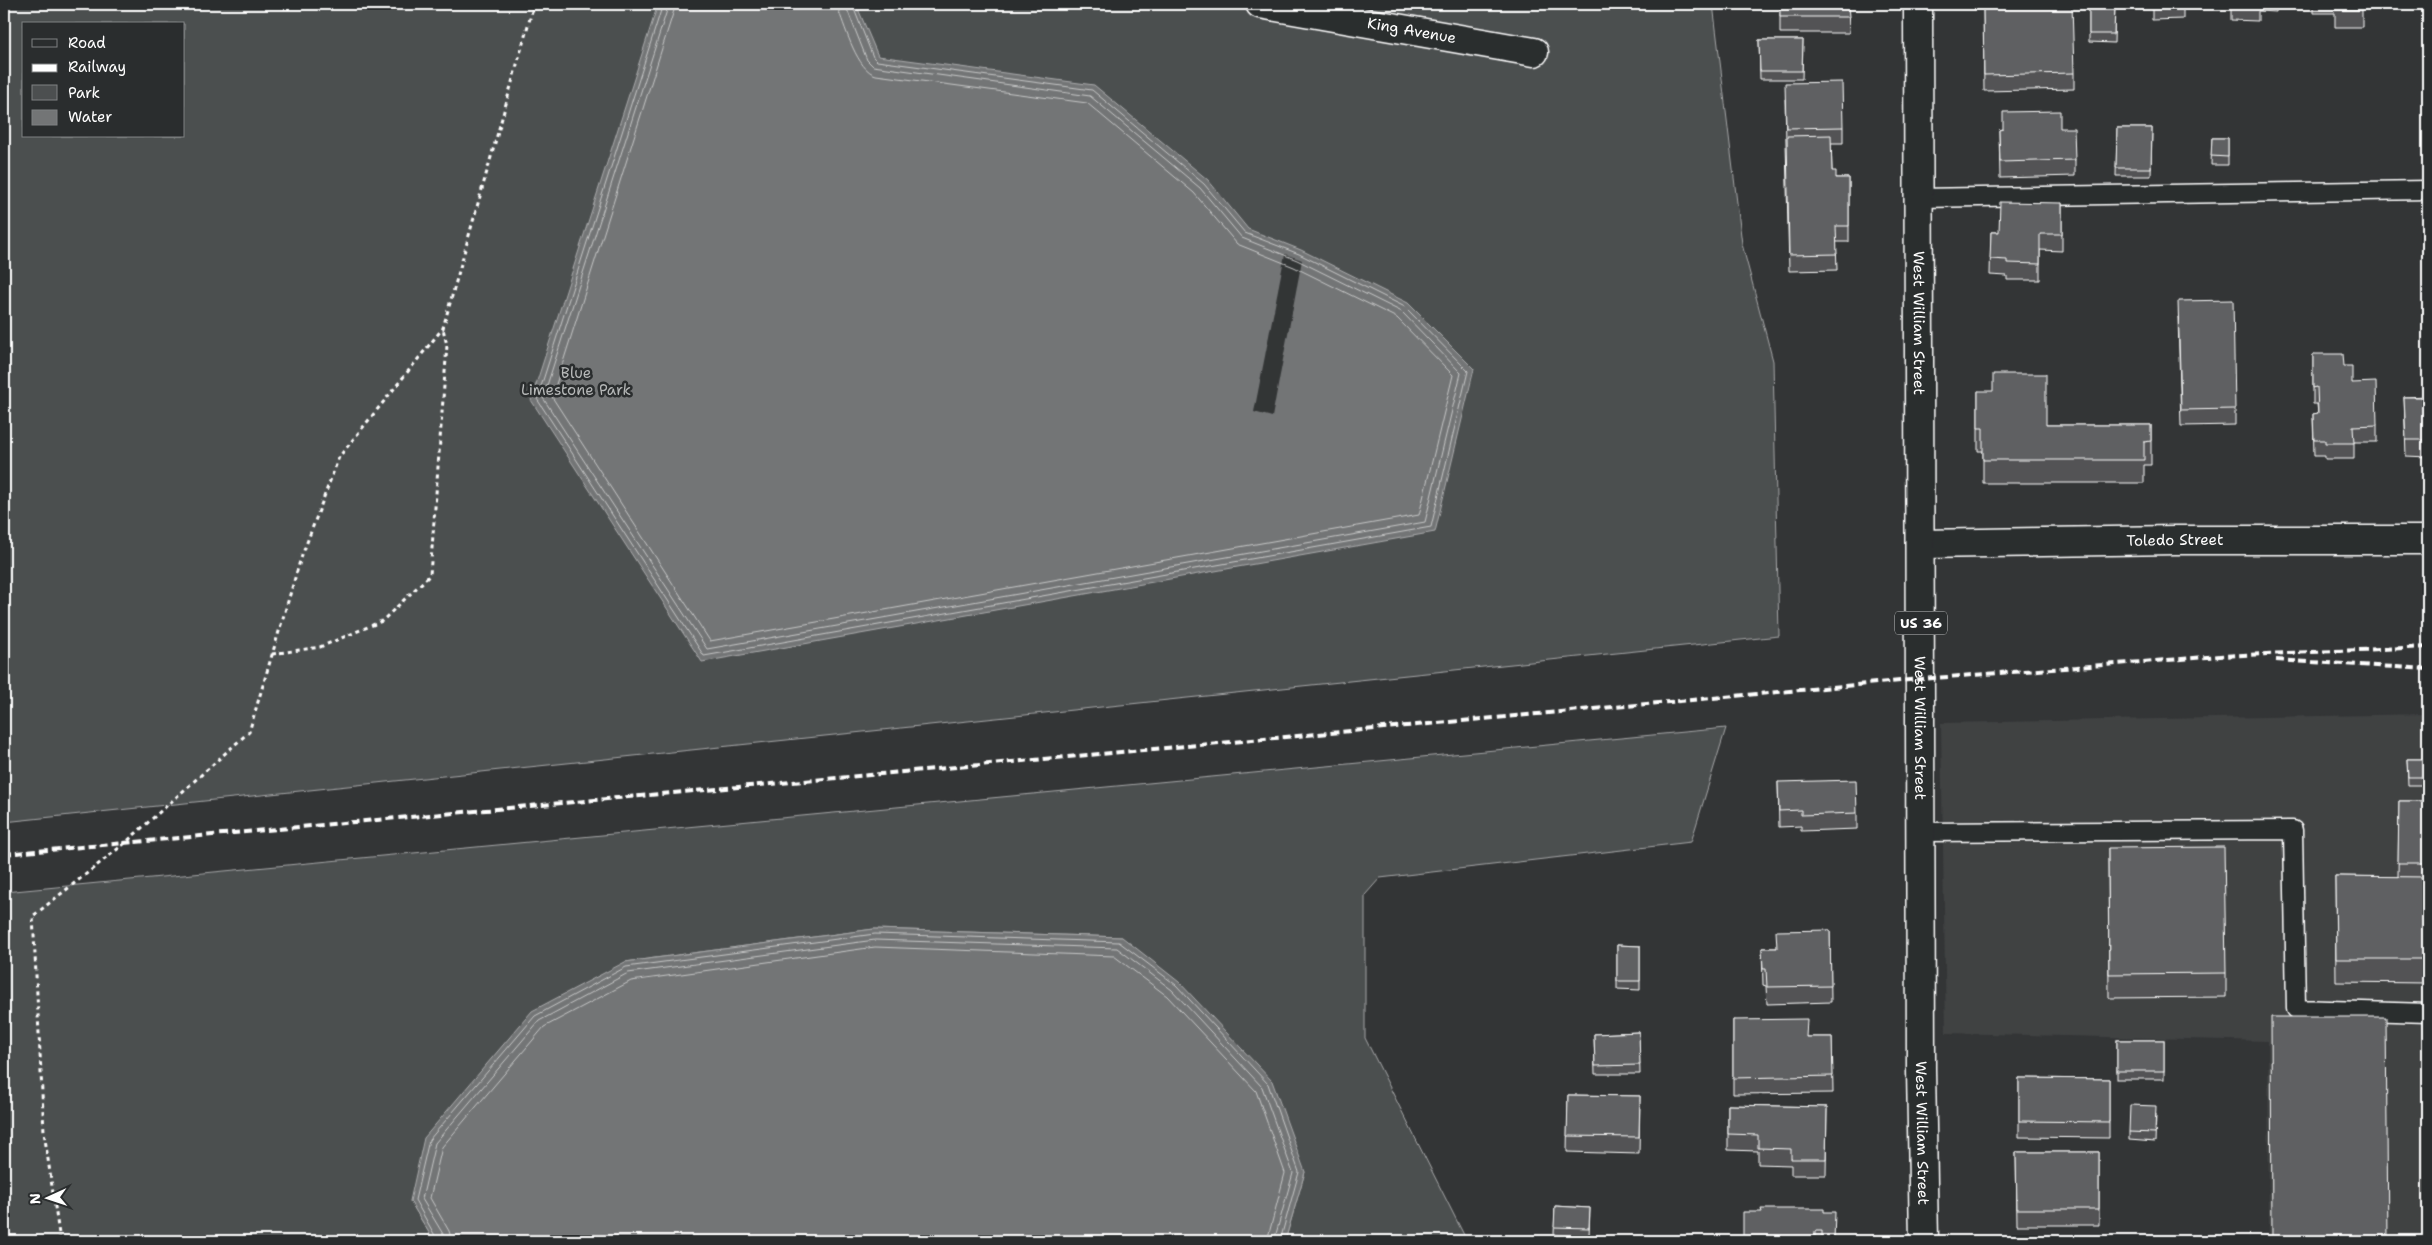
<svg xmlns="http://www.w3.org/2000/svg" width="2432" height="1245" font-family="'Shantell Sans',sans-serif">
	<rect width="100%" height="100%" fill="#333536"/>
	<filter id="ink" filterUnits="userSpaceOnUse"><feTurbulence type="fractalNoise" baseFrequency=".02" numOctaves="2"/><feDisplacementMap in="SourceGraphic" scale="10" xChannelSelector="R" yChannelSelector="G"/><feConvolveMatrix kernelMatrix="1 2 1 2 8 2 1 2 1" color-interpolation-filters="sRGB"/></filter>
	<g filter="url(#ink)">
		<polygon fill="#404243" points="2428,714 2428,1241 2269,1241 2268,1041 1946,1033 1941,723"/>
		<g fill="#4c4f50" stroke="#a6a7a8" fill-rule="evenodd">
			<path d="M4,4H1713L1742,244L1773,361L1779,636L4,822ZM24,24H184V136H24Z"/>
			<polygon points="1726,728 1691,842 1380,878 1365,895 1365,1038 1467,1241 1285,1241 1305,1172 1122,937 874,929 625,962 410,1201 434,1241 4,1241 4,892"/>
		</g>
		<g fill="#737576" stroke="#abacad">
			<polygon points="658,4 856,4 878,56 1094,85 1208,180 1248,229 1301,250 1408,303 1474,369 1435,532 702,662 531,400"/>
			<polygon points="874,929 1122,937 1179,982 1272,1081 1305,1172 1285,1241 434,1241 410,1201 424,1138 532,1011 625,962"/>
		</g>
		<polygon fill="#333536" points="1285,254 1302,260 1272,417 1254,412"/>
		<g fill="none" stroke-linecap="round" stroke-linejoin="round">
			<g stroke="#c7c8c8" stroke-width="1">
				<polyline points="663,4 537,399 704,656 1431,527 1468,371 1405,307 1299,254 1245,233 1204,184 1092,90 877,61 873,57 852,4"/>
				<polyline points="669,4 543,398 707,649 1425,522 1461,373 1402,312 1297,260 1242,238 1200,188 1090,96 873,66 867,60 845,4"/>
				<path d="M676,4L552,397L710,641L1419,515L1453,375L1397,318L1294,267L1237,244L1194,193L1087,103L876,75C857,70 846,29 839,12L838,4"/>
				<polyline points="438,1241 415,1200 429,1140 535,1016 626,967 875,934 1119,942 1176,985 1268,1084 1299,1172 1280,1241"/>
				<polyline points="444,1241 443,1234 422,1199 435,1143 539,1021 628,973 875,940 1117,948 1172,990 1262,1087 1293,1173 1274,1241"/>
				<polyline points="452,1241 449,1231 430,1198 442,1147 544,1027 631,981 875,947 1114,956 1167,996 1256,1091 1285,1173 1267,1241"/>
			</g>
			<defs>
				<g id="service">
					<polyline points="1919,198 2428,190"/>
					<polyline points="1921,832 2293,830 2296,1009 2428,1013"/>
				</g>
				<g id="minor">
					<path id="s1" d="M1260,4L1534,52"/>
					<path id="s2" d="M1921,544L2175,540H2428"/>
				</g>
				<g id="trunk">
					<path id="s3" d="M1918,4L1921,1069L1924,1241"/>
				</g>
			</defs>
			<use href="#service" stroke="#fff" stroke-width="21"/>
			<use href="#minor" stroke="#fff" stroke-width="31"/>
			<use href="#trunk" stroke="#fff" stroke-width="31"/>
			<g stroke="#fff" stroke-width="3" stroke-dasharray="4 4" stroke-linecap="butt">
				<polyline points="272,654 320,647 382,621 430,575 447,345 443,329"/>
				<polyline points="60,1241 44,1132 33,916 124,844 249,732 300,561 339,457 443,328 534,4"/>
			</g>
			<use href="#service" stroke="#2a2d2e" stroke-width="18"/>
			<use href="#minor" stroke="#2a2d2e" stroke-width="28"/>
			<use href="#trunk" stroke="#2a2d2e" stroke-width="28"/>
			<g stroke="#fff" stroke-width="4" stroke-dasharray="8 4" stroke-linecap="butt">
				<polyline points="2276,660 2428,669"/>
				<polyline points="4,854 1921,679 2220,656 2428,647"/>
			</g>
		</g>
		<g fill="#525354" stroke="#fff">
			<polygon points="1780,4 1848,4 1849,33 1780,33"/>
			<polygon points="1983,4 2074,73 2074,89 1984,91"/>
			<polygon points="2089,4 2115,4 2114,43 2089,42"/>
			<polygon points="2148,4 2202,4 2202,6 2183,6 2183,19 2152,20 2152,6 2148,6"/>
			<polygon points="2231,4 2277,4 2276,12 2258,11 2258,21 2231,20"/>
			<polygon points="2313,4 2362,4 2362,27 2335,27 2335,13 2313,13"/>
			<polygon points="1759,40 1803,40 1802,79 1760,79"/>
			<polygon points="1785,99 1843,127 1843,143 1831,143 1832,171 1836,178 1849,178 1849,242 1836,242 1837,270 1789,271"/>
			<polygon points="2060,128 2075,160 2075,176 2000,178 1999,130"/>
			<polygon points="2117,128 2152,128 2151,176 2116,176"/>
			<polygon points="2212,138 2228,138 2228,165 2211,165"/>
			<polygon points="2062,203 2062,251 2040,250 2040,280 2007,280 2007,276 1990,275 1991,232 1999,232"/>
			<polygon points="2178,317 2235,409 2235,425 2181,426"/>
			<polygon points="2313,354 2344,366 2352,383 2377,425 2377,442 2354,442 2354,459 2325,459 2325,456 2314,456 2313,414 2318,414 2317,404 2313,404"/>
			<polygon points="1978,391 2046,425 2151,425 2151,465 2144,465 2144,483 1983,483 1983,451 1978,451"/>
			<polygon points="2428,396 2428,457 2406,456 2404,397"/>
			<polygon points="2407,759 2428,759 2428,785 2408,785"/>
			<polygon points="1778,782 1857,813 1857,829 1801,831 1801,826 1779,827"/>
			<polygon points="2399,801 2428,801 2428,983 2336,982 2335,876 2398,877"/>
			<polygon points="2108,848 2226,973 2226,997 2109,998"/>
			<polygon points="1830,930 1831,1002 1767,1004 1766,986 1763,985 1762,948 1776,948"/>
			<polygon points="1617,945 1640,946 1640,990 1617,989"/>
			<polygon points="1733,1020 1807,1037 1832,1037 1833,1093 1733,1094"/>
			<polygon points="1639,1032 1640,1074 1595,1074 1594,1034"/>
			<rect x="2117" y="1040" width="47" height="39"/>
			<polygon points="2019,1078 2109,1079 2109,1138 2019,1137"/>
			<polygon points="1568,1095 1640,1096 1639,1154 1567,1152"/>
			<polygon points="1728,1105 1827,1107 1826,1175 1791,1175 1791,1165 1758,1164 1758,1151 1728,1150"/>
			<polygon points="2156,1114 2155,1142 2129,1140 2129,1132"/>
			<polygon points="2016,1152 2099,1152 2099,1225 2017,1225"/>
			<polygon points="1555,1206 1590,1208 1589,1237 1554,1235"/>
			<polygon points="1824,1212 1835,1241 1743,1241"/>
		</g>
		<g fill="#5f6162" stroke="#fff">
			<polygon points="1780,4 1848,4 1849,17 1780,17"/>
			<polygon points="1983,4 2072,4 2074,73 1984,75"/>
			<polygon points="2089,4 2115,4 2114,34 2089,34"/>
			<rect x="2335" y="4" width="27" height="6"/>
			<polygon points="1759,40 1803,40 1802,71 1760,71"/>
			<polygon points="1842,82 1843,127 1786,128 1785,83"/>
			<polygon points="2060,111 2060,128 2074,128 2075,160 2000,162 1999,130 2003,129 2003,112"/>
			<polygon points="2117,128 2152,128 2151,168 2116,168"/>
			<polygon points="1831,135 1832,171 1836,171 1836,178 1849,178 1849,226 1836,226 1837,254 1789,255 1787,136"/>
			<polygon points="2212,138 2228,138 2228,157 2211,156"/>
			<polygon points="2000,202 2062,203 2062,234 2040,234 2040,264 2007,263 2007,260 1990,259 1991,232 1999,232"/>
			<polygon points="2233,300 2235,409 2181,410 2178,301"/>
			<polygon points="2313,354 2343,354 2344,366 2352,366 2352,383 2376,382 2377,425 2353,426 2354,443 2325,443 2325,440 2314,440 2313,414 2318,413 2317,387 2313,388"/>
			<polygon points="1993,374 2046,374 2046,425 2151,425 2151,441 2144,442 2144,460 1983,460 1983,428 1978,428 1978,391 1993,391"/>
			<polygon points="2404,397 2428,397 2428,440 2406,440"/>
			<polygon points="2407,759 2428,759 2428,777 2408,777"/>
			<polygon points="1856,780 1857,813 1801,815 1801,810 1779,811 1778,782"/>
			<polygon points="2399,801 2428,801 2428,863 2398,863"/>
			<polygon points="2224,847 2226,973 2109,974 2108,848"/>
			<polygon points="2335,876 2428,877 2428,959 2336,959"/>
			<polygon points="1830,930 1831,986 1767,987 1766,969 1763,969 1762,948 1777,948 1776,931"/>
			<polygon points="1617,945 1640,946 1640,981 1617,981"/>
			<polygon points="2271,1017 2386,1017 2388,1241 2272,1241"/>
			<polygon points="1807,1019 1806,1037 1832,1037 1833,1076 1733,1078 1733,1020"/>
			<polygon points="1639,1032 1640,1065 1595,1066 1594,1034"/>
			<rect x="2117" y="1040" width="47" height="31"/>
			<polygon points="2019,1078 2109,1079 2109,1122 2019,1121"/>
			<polygon points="1568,1095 1640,1096 1639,1137 1567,1136"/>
			<polygon points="1728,1105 1827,1107 1826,1159 1791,1159 1791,1149 1758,1148 1758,1135 1728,1134"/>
			<polygon points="2130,1105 2156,1106 2155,1133 2129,1132"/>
			<polygon points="2016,1152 2099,1152 2099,1209 2017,1209"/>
			<polygon points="1555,1206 1590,1208 1589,1228 1554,1227"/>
			<polygon points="1761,1209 1824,1209 1824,1212 1835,1212 1834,1241 1822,1241 1822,1231 1815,1231 1815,1241 1743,1241 1743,1212 1762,1212"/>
		</g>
	</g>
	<g text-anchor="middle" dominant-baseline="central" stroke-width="5" stroke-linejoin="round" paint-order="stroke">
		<rect fill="#2a2d2e" stroke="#bfc0c0" stroke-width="1" x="1895" y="611.5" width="52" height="23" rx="4"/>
		<g font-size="14" font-weight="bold" fill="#fff">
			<text x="1921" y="623">US 36</text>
		</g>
		<g font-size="15" fill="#fff" stroke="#2a2d2e">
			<text stroke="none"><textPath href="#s1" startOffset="154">King Avenue</textPath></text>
			<text stroke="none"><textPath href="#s3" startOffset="319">West William Street</textPath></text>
			<text stroke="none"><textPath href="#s2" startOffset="254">Toledo Street</textPath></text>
			<text stroke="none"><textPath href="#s3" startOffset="724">West William Street</textPath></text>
			<text stroke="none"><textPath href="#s3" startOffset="1129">West William Street</textPath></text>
		</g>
		<g font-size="15" fill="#b7b9b9" stroke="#2a2d2e">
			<text x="576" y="373">Blue<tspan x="576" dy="17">Limestone Park</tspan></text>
		</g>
	</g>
	<rect width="2432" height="1245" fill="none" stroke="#2a2d2e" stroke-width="20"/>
	<rect x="10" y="10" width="2412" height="1225" fill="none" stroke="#fff" stroke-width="2" filter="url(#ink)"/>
	<rect x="22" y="22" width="162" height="115" fill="#2a2d2e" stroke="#7f8182"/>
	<rect x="32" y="39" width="25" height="8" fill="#2a2d2e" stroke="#7f8182"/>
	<text x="68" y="48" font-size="15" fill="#ffffff">Road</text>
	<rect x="32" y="64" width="25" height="8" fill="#ffffff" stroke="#7f8182"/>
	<text x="68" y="72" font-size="15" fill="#ffffff">Railway</text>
	<rect x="32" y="85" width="25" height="15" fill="#4c4f50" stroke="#7f8182"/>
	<text x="68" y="98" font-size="15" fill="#ffffff">Park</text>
	<rect x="32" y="110" width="25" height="15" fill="#737576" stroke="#7f8182"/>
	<text x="68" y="122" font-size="15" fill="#ffffff">Water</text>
	<g transform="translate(48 1198) rotate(267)" stroke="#2a2d2e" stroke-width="4" paint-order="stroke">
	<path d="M0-4L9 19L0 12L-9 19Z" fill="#ffffff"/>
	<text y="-8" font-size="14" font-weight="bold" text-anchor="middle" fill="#ffffff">N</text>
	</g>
</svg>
